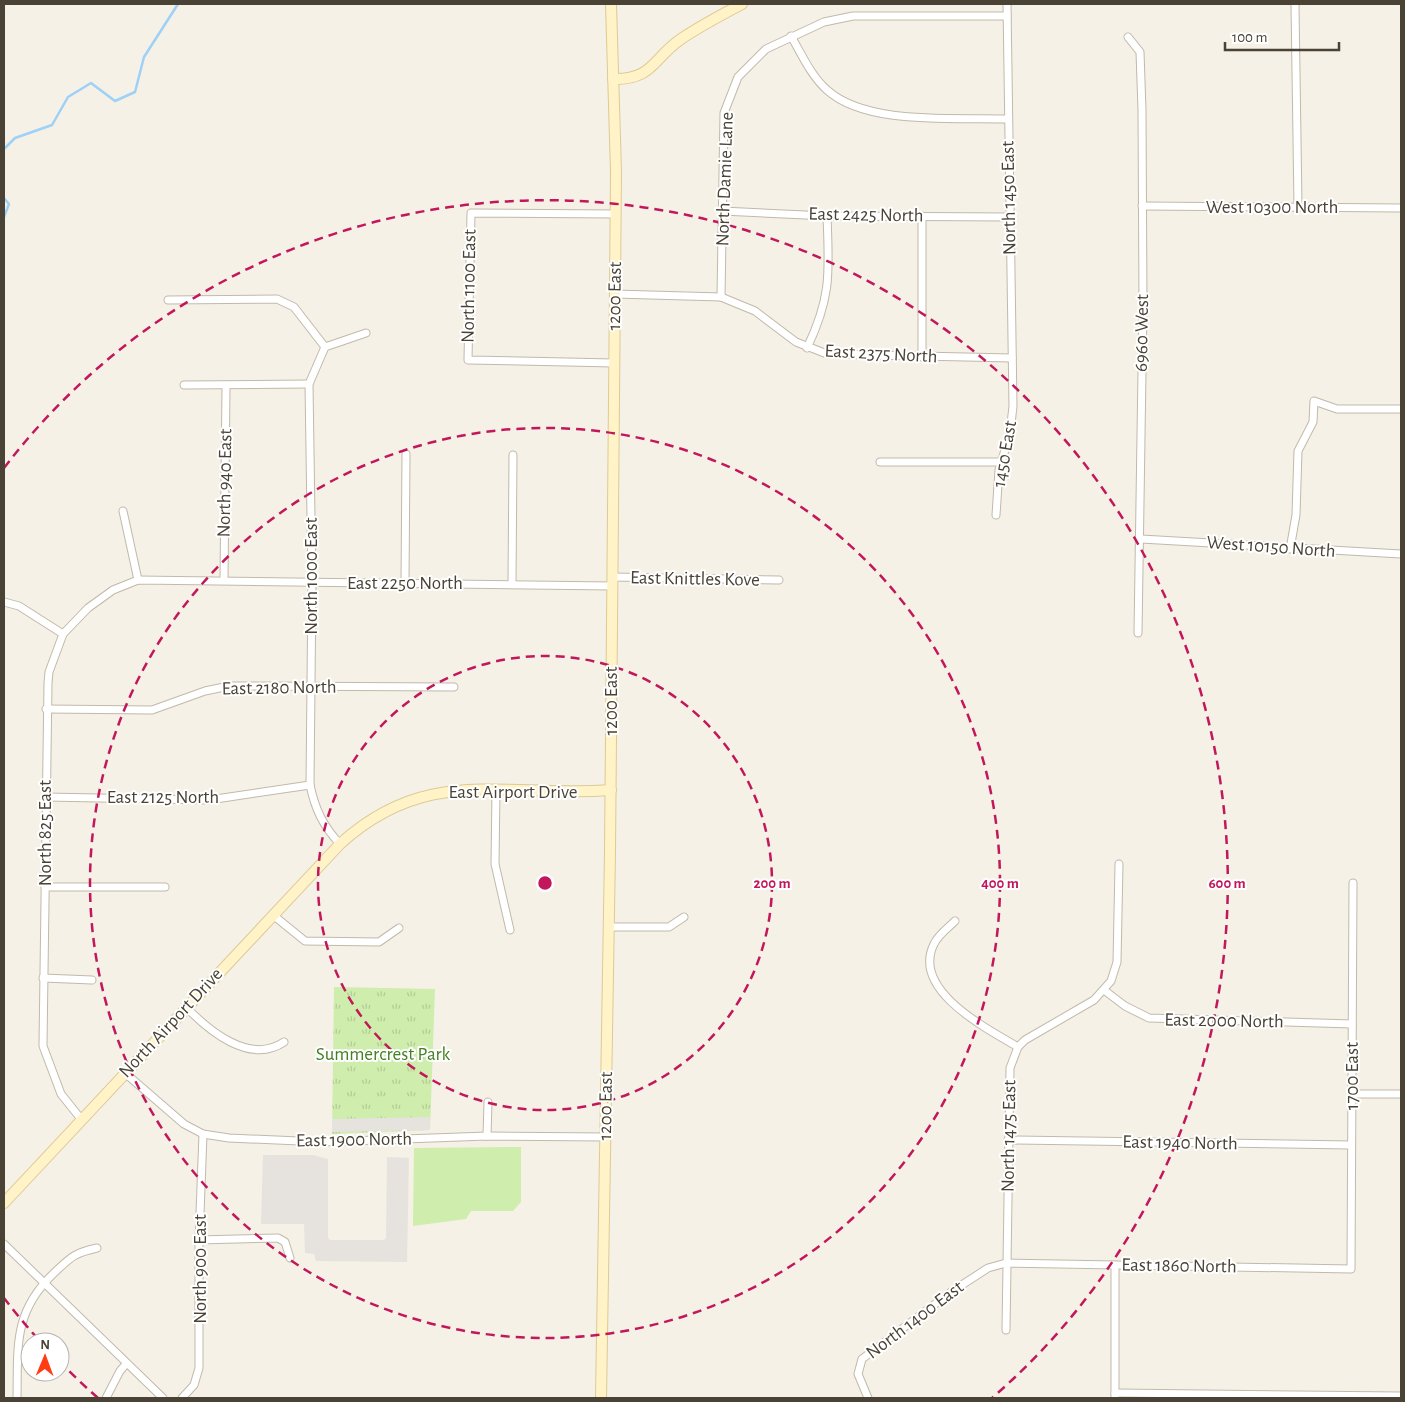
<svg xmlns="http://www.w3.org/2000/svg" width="1405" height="1402" font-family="'Alegreya Sans',sans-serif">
	<defs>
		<pattern id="park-tufts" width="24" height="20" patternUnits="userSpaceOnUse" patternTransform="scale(1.25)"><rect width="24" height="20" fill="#cfedac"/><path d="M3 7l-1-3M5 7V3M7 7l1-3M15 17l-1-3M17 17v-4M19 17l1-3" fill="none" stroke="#b3cc95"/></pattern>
	</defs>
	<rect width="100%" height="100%" fill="#f5f1e7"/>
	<polygon fill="#cfedac" points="521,1147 521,1202 513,1211 471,1211 466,1219 413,1226 414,1148"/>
	<polygon fill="url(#park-tufts)" points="334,987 435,989 430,1130 332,1134"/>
	<g fill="#e6e3df">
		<polygon points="430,1117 430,1130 332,1132 332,1119"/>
		<polygon points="263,1155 313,1155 328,1159 328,1238 330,1240 384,1240 386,1238 387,1157 409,1158 407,1262 316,1261 314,1254 305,1253 304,1224 261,1224"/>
	</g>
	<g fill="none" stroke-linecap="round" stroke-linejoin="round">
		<g stroke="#9ed1f7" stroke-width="2.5">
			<polyline points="4,149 15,138 52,125 68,97 91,83 115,101 135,92 144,57 178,4"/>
			<polyline points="4,198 9,204 4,217"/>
		</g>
		<defs>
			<g id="street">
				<polyline points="1295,4 1298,207"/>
				<path d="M791,36C801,53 811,76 827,90C867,126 955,117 1008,119"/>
				<polyline points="1128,37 1140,52 1142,110 1143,305 1138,633"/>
				<polyline points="1142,206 1401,208"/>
				<polyline points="722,211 827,216 1010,217"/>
				<polyline points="615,294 721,297 755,311 796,342 827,354 1012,358"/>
				<polyline points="721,297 724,113 738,77 766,49 824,22 853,16 1007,16"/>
				<polyline points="168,300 277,299 294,307 325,347"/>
				<path d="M807,348C832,296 829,271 827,216"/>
				<polyline points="922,357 922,216"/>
				<polyline points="614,363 468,360 471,213 616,214"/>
				<polyline points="184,385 309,384"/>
				<polyline points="880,462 1001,462"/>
				<polyline points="123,511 138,580"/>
				<polyline points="996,515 999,470 1010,433 1013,406 1007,4"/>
				<polyline points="1141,539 1401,554"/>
				<polyline points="1290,549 1296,515 1298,451 1313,422 1314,401 1337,409 1401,409"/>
				<polyline points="612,577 779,580"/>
				<polyline points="224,580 226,386"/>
				<polyline points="405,583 406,454"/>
				<polyline points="512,584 513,455"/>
				<polyline points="4,602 19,606 63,634"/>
				<polyline points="46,709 152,710 205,691 229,686 454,687"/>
				<polyline points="496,789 495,864 510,930"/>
				<polyline points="45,797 209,800 310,785"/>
				<path d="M340,844C323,826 315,809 310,785L312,583L309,384L325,347L366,333"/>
				<polyline points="45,887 165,887"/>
				<polyline points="273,915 305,941 379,942 399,928"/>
				<path d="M955,921C948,928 938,935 934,944C911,990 986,1028 1018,1047"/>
				<polyline points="609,927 669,927 684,917"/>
				<polyline points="43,978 92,980"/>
				<polyline points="1104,990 1125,1006 1149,1018 1352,1024"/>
				<path d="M186,1007C209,1031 250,1065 284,1042"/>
				<polyline points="125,1073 184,1124 203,1134 229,1138 322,1142 487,1136 606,1137"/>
				<polyline points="1352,1094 1401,1094"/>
				<polyline points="81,1119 61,1094 43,1046 48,683 49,672 63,634 88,608 113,590 138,580 612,586"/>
				<polyline points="487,1136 488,1102"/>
				<polyline points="1008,1140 1351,1145"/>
				<polyline points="199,1240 278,1238 285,1242 290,1258"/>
				<polyline points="4,1244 163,1398"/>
				<polyline points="1006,1330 1010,1068 1018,1047 1025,1040 1094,1000 1111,981 1117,962 1119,864"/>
				<polyline points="1115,1393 1401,1396"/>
				<path d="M17,1398C18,1346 13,1312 54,1273C71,1257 74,1253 97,1248"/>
				<polyline points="106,1398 120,1371 126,1364"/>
				<polyline points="182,1398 194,1385 199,1368 199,1240 203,1134"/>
				<polyline points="868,1398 858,1374 862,1359 951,1292 988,1268 1006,1263 1351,1269 1353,883"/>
				<polyline points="1115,1398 1115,1265"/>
			</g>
			<g id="secondary">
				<path d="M613,79C653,80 653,58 681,39C700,26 721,15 742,4"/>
				<path d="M4,1203L340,844C428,764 505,798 611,790"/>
				<polyline points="601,1398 610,851 616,172 611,4"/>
			</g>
		</defs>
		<use href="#street" stroke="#c2b9a9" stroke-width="9"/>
		<use href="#secondary" stroke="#ddca95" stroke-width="12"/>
		<use href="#street" stroke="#fff" stroke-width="7"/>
		<use href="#secondary" stroke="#fff3c7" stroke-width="10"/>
	</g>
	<g fill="none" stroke="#c2185b" stroke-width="2.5" stroke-dasharray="9 6">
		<circle cx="545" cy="883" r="227"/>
		<circle cx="545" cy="883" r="455"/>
		<path d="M98 1398A682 682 0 0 1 63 1365M38 1339A682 682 0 0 1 4 1298M4 468A682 682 0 1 1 992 1398"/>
	</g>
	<g text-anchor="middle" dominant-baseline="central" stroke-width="4" stroke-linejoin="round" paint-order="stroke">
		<g font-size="19" fill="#494235" stroke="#fff">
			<text transform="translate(725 179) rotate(-88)">North Damie Lane</text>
			<text transform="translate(1009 198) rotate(-91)">North 1450 East</text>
			<text x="1272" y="207">West 10300 North</text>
			<text transform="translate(866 215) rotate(1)">East 2425 North</text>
			<text transform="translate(469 286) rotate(-89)">North 1100 East</text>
			<text transform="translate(615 296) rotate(-89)">1200 East</text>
			<text transform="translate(1142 333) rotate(-89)">6960 West</text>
			<text transform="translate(881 354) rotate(3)">East 2375 North</text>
			<text transform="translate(1005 454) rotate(-80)">1450 East</text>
			<text transform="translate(225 483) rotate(-89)">North 940 East</text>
			<text transform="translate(1271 547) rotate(4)">West 10150 North</text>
			<text transform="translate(311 576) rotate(-90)">North 1000 East</text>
			<text transform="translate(695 579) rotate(1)">East Knittles Kove</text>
			<text x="405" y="583">East 2250 North</text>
			<text transform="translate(279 688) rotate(-1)">East 2180 North</text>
			<text transform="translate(611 701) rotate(-90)">1200 East</text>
			<text x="513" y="792">East Airport Drive</text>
			<text x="163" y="797">East 2125 North</text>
			<text transform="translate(45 833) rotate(-90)">North 825 East</text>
			<text transform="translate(1224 1021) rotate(1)">East 2000 North</text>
			<text transform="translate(171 1023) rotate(-47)">North Airport Drive</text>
			<text transform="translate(1352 1076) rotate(-90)">1700 East</text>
			<text transform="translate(606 1106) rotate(-89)">1200 East</text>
			<text transform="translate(1009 1136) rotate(-89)">North 1475 East</text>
			<text transform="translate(354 1140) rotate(-1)">East 1900 North</text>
			<text transform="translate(1180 1143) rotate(1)">East 1940 North</text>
			<text transform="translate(1179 1266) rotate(1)">East 1860 North</text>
			<text transform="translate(200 1269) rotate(-90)">North 900 East</text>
			<text transform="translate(915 1320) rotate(-37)">North 1400 East</text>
		</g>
		<g font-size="19" fill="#448122" stroke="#fff">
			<text x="383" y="1054">Summercrest Park</text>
		</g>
	</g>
	<circle cx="545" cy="883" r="8" fill="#c2185b" stroke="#fff" stroke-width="2.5"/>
	<g font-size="15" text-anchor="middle" font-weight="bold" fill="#c2185b" stroke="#fff" stroke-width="4" stroke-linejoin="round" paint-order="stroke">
		<text x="772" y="888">200 m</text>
		<text x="1000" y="888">400 m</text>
		<text x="1227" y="888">600 m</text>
	</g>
	<rect width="1405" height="1402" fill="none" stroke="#494235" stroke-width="10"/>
	<g transform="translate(45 1357) rotate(1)"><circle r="24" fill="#ffffff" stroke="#b6b3ae"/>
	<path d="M0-4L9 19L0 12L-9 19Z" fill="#ff3c14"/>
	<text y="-8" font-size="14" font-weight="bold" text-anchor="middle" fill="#494235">N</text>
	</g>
	<path d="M1225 42v8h114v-8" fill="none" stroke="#494235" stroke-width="2.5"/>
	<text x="1232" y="42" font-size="15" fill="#494235" stroke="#ffffff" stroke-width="4" paint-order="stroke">100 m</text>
</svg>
